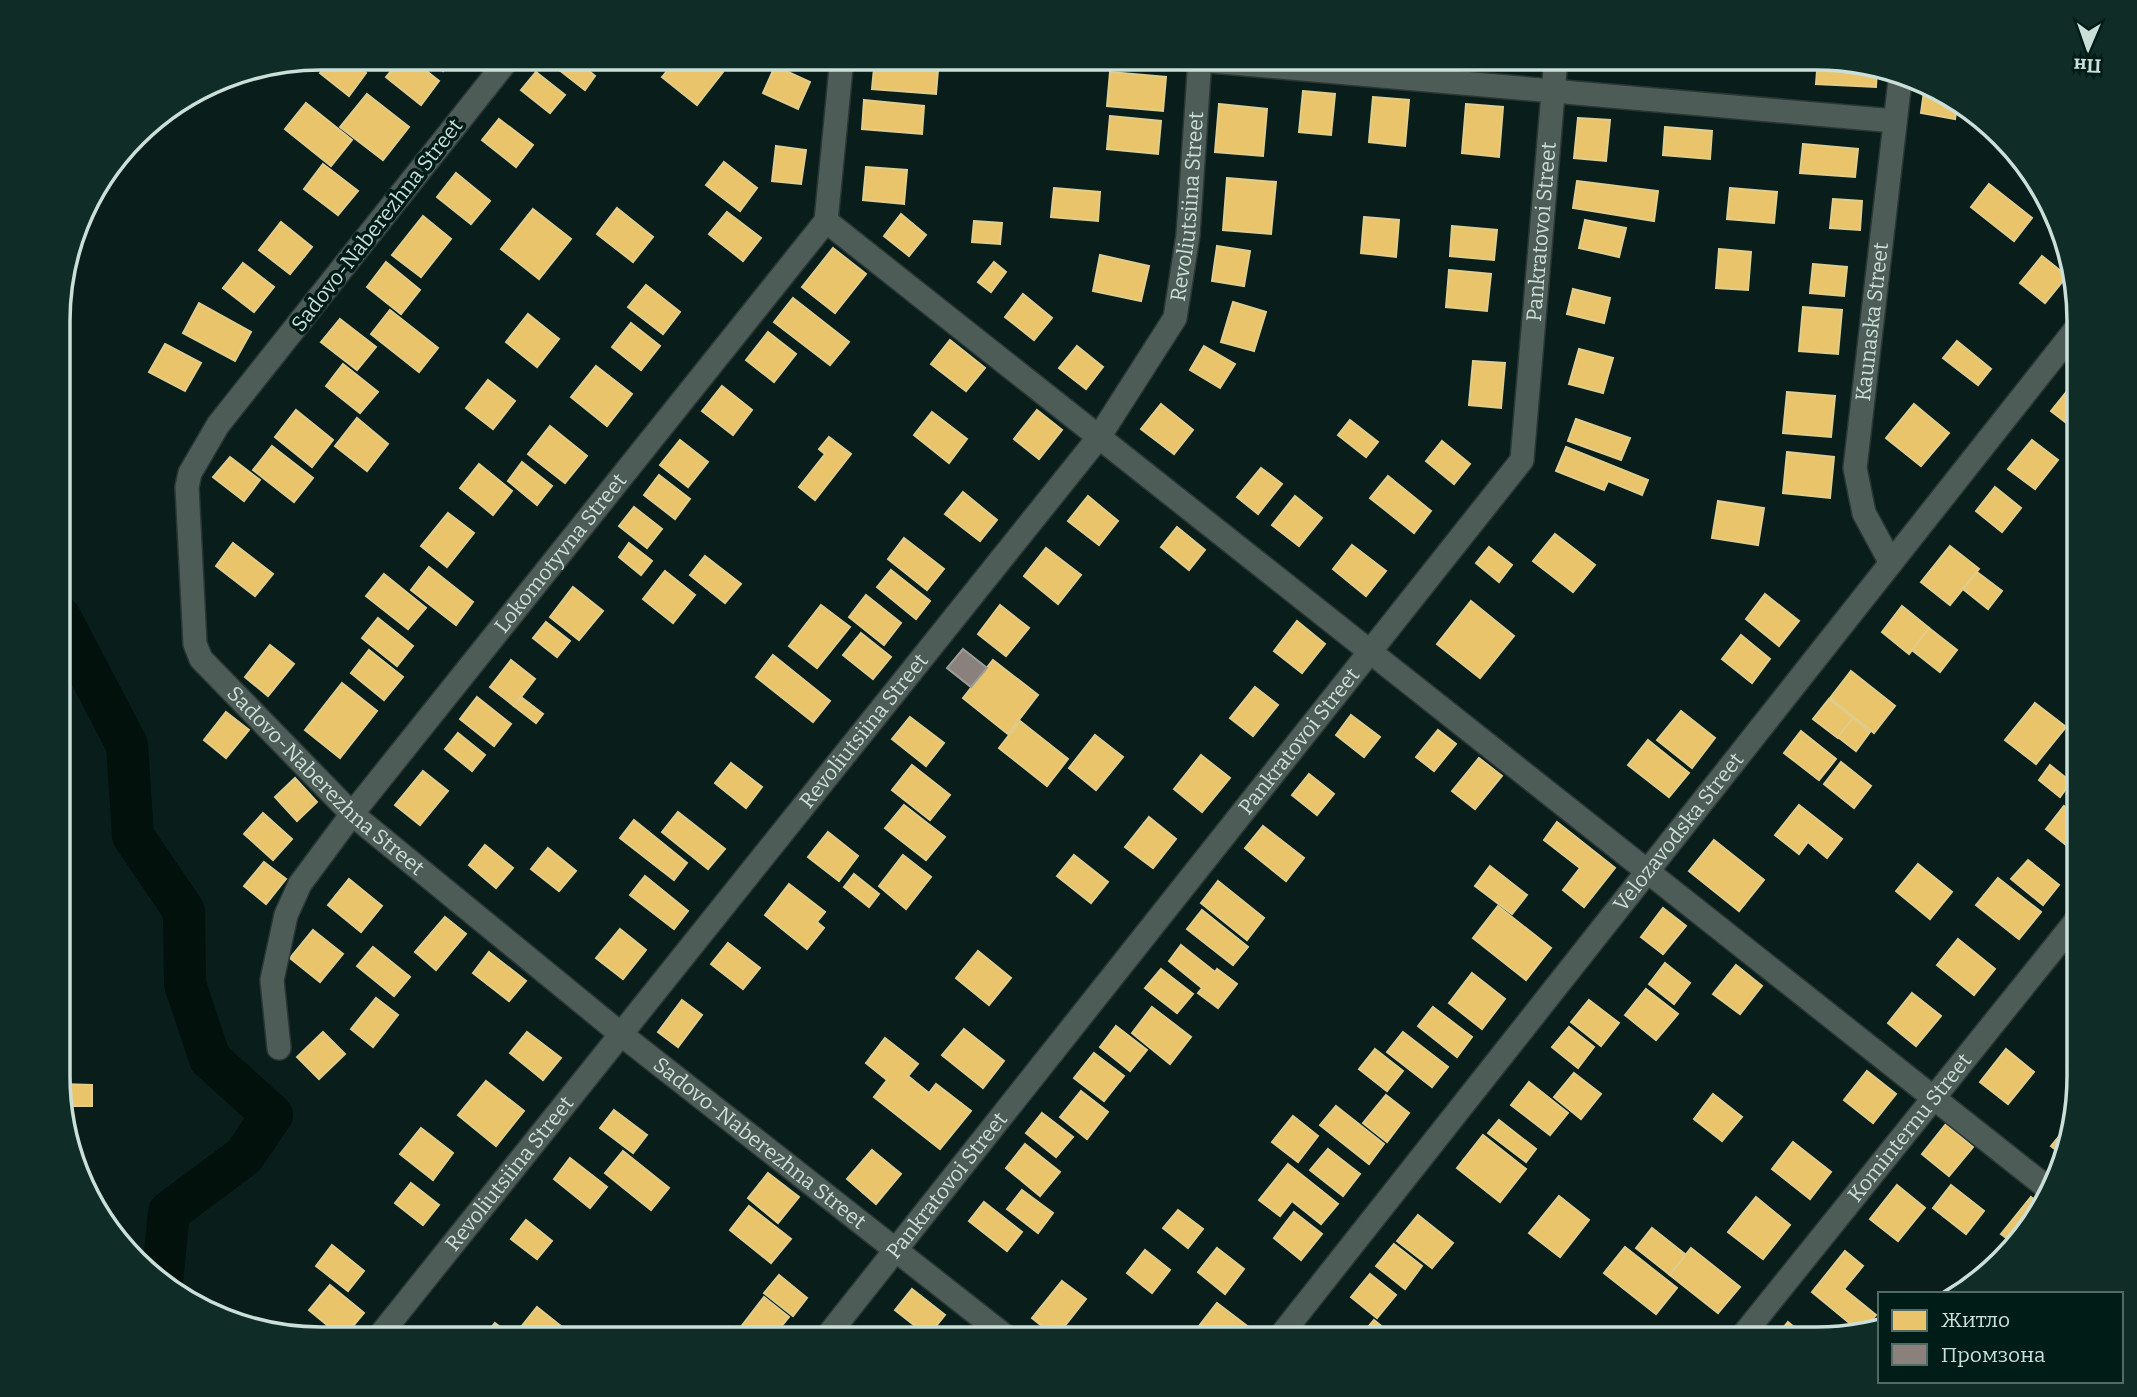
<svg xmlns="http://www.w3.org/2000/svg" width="2137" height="1397" font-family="Bitter,serif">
	<rect width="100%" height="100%" fill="#091e1a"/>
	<g fill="#e9c46a" stroke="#e0cc8b" stroke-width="2">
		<polygon points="332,58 347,58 366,73 349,96 320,73"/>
		<polygon points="402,58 410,58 439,81 421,105 386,77"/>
		<polygon points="427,58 453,58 443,71"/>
		<polygon points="559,58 573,58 595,76 585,90 553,65"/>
		<polygon points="678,58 705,58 723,72 697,105 662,77"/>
		<polygon points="875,58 939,58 936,94 872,89"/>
		<polygon points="1588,58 1634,58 1634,67 1588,64"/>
		<polygon points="1818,58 1877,68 1876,87 1816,84"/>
		<polygon points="775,66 810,82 798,109 763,93"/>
		<polygon points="536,72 565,95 550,113 521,90"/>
		<polygon points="1110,72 1166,77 1163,111 1107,106"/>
		<polygon points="1925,84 1958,100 1955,119 1921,113"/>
		<polygon points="1303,91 1335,94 1331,135 1299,132"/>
		<polygon points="367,94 409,127 383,160 340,127"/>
		<polygon points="1373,97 1409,100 1405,146 1369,142"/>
		<polygon points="864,100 924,106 922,134 862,129"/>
		<polygon points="306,103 352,140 331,166 285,129"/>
		<polygon points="1219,104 1267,109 1263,156 1215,152"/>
		<polygon points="1466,104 1503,107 1499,157 1462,153"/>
		<polygon points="1110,116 1161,121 1158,154 1107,149"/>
		<polygon points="1578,118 1610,120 1606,161 1574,158"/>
		<polygon points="499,119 533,145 516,167 482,140"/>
		<polygon points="1665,127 1712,131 1710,159 1663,155"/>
		<polygon points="1803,144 1858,149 1855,177 1800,173"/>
		<polygon points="776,146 806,150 801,184 772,181"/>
		<polygon points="724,162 757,188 740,211 706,185"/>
		<polygon points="323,164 358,191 338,215 304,189"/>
		<polygon points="866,167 907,170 904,204 863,200"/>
		<polygon points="456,173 490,201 471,224 437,197"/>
		<polygon points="1227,178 1276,182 1271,234 1223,230"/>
		<polygon points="1577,181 1658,191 1654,221 1573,208"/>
		<polygon points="1989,184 2032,218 2014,241 1971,207"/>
		<polygon points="1054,188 1100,192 1098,221 1051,217"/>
		<polygon points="1730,188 1777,192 1774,223 1727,219"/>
		<polygon points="1833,199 1862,201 1860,230 1830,228"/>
		<polygon points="617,208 653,237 633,262 597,234"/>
		<polygon points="533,209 571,239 539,279 501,249"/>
		<polygon points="727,212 761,238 743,261 709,234"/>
		<polygon points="901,214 926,235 909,256 884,236"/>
		<polygon points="423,216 451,239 421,277 392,255"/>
		<polygon points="1364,217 1399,220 1396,257 1361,253"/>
		<polygon points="1585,220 1626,228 1619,257 1579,248"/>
		<polygon points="974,221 1002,223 1000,244 972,242"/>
		<polygon points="281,222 312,247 290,274 259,250"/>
		<polygon points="1452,226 1497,230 1494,260 1450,256"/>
		<polygon points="1217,246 1250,251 1244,286 1212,281"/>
		<polygon points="833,248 866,274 835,313 802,287"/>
		<polygon points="1719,249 1751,252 1748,290 1716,288"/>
		<polygon points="1100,255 1149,266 1141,301 1093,291"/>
		<polygon points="2042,256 2067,276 2045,303 2020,283"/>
		<polygon points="386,262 420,290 401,314 367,287"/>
		<polygon points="994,262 1006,272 991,292 978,282"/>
		<polygon points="243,263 274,287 254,312 223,288"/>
		<polygon points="1813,264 1847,267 1844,296 1810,293"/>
		<polygon points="1449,270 1491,274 1487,311 1446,307"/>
		<polygon points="646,285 680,312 663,334 628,307"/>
		<polygon points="1573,289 1610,298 1604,323 1567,314"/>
		<polygon points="1023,294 1052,318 1034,340 1005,317"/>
		<polygon points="793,298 849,342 830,365 774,322"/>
		<polygon points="1233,302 1266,312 1254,351 1221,342"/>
		<polygon points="199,303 251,332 235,361 183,333"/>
		<polygon points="1803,307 1842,310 1838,354 1799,351"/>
		<polygon points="390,310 438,348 419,372 371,334"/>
		<polygon points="528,314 559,339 537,367 506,342"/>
		<polygon points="340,319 376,347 357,370 321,342"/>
		<polygon points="631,323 660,346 641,370 612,347"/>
		<polygon points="768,332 796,354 774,382 746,360"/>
		<polygon points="950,340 985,368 966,391 931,364"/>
		<polygon points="1957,341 1991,369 1978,385 1943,358"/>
		<polygon points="165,344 201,363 185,391 149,372"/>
		<polygon points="1077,346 1103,367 1086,389 1059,368"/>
		<polygon points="1204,346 1235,364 1220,388 1190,370"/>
		<polygon points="1579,349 1613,358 1603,393 1569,384"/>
		<polygon points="1473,361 1505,363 1501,408 1469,405"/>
		<polygon points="343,364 378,392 360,413 326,386"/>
		<polygon points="596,366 632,394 607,426 571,397"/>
		<polygon points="488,380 515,401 493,429 466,408"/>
		<polygon points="2072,385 2079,391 2077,431 2051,411"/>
		<polygon points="722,386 752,410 733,435 702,411"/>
		<polygon points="1787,392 1835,396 1831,437 1783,433"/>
		<polygon points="1161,404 1193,430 1174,454 1141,429"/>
		<polygon points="1914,404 1949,433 1921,466 1886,438"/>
		<polygon points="296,410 333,440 312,467 275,437"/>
		<polygon points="1037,410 1062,430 1039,459 1014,439"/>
		<polygon points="932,412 967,439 949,463 914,435"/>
		<polygon points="357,418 388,444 367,471 335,446"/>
		<polygon points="1576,419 1630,438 1621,460 1568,441"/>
		<polygon points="1350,420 1378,442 1366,457 1338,435"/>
		<polygon points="550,426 587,456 565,483 528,454"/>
		<polygon points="829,437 851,454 815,500 799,487 825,454 819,449"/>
		<polygon points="680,440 708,462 688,487 660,465"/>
		<polygon points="2032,440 2058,460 2035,489 2008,469"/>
		<polygon points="1442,441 1470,464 1454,484 1426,461"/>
		<polygon points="272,446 313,478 294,502 253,470"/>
		<polygon points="1566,447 1648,480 1642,495 1608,481 1604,490 1556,471"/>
		<polygon points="1787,452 1834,457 1830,498 1783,493"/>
		<polygon points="230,457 260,480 244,501 213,477"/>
		<polygon points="522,462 552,486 537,505 508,481"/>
		<polygon points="479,464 512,491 493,515 460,488"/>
		<polygon points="1261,468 1282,484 1258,514 1237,497"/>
		<polygon points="659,475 690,499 675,519 644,495"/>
		<polygon points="1388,476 1431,511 1414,533 1370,498"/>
		<polygon points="1995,487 2021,508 2002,532 1976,511"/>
		<polygon points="963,492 997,520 980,541 945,514"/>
		<polygon points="1088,496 1118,521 1099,545 1068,521"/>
		<polygon points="1295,496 1322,518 1299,546 1272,525"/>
		<polygon points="1718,501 1764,508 1758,545 1712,538"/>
		<polygon points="634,507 662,529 647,548 619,526"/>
		<polygon points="448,513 474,533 447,567 421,546"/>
		<polygon points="1177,527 1205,550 1189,570 1161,547"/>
		<polygon points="1555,534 1595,565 1573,592 1533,561"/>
		<polygon points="904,538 944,569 927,590 888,559"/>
		<polygon points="233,543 273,574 255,596 216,566"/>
		<polygon points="629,543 652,561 641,575 619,557"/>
		<polygon points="1352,545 1386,571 1366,596 1333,569"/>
		<polygon points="1950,546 1979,569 1950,605 1921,582"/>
		<polygon points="1489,547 1512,565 1499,582 1476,563"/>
		<polygon points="1046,548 1081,575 1058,604 1024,576"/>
		<polygon points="705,556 741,584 725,603 690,575"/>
		<polygon points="429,567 473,602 456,625 411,590"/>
		<polygon points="891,570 930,601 916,619 877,587"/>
		<polygon points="665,571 695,595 673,623 643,599"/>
		<polygon points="1977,572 2002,591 1988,609 1963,589"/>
		<polygon points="384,574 426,608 408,629 366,596"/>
		<polygon points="573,587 603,611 579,640 550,617"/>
		<polygon points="1765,594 1799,621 1779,646 1746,619"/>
		<polygon points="866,595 901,623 884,645 849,617"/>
		<polygon points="1471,601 1514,636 1480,678 1437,644"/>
		<polygon points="821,605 850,627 817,668 789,646"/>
		<polygon points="1000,605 1029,628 1006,656 978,634"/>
		<polygon points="1902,606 1929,628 1909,654 1882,632"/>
		<polygon points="378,618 413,646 397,666 362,638"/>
		<polygon points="1297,621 1325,644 1302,673 1274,651"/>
		<polygon points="546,622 570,641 557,657 533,638"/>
		<polygon points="1929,628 1957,650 1940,672 1912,650"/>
		<polygon points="861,633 891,657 873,679 843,655"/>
		<polygon points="1741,635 1770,659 1752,683 1722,659"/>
		<polygon points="270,645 294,664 268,696 245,677"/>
		<polygon points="369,650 403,677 384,700 351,673"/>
		<polygon points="773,655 830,701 813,722 756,677"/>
		<polygon points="511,660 535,679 514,706 490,687"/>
		<polygon points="993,660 1038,695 1008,734 963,698"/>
		<polygon points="1851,671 1895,706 1874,733 1830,698"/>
		<polygon points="342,683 377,711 340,758 305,730"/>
		<polygon points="1255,687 1278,705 1253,736 1230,718"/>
		<polygon points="477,697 511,724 494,746 460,719"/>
		<polygon points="521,697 543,714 536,723 514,706"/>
		<polygon points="1829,699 1853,718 1838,738 1813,719"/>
		<polygon points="2035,703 2066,727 2036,764 2005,740"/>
		<polygon points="1681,711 1715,738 1692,768 1657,740"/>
		<polygon points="226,712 249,730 226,758 204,740"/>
		<polygon points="1351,715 1380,737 1364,757 1336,735"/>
		<polygon points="910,717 944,743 926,766 892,739"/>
		<polygon points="1853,718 1870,732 1856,751 1838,737"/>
		<polygon points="1020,721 1068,759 1047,786 999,748"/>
		<polygon points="1438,730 1456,744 1434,771 1416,757"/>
		<polygon points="1801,731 1836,759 1819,780 1784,753"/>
		<polygon points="458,733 485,755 472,771 445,749"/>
		<polygon points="1095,735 1123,757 1096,790 1069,768"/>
		<polygon points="1648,740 1689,773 1669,797 1628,765"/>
		<polygon points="1201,755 1230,778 1202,812 1174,789"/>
		<polygon points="1479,758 1502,776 1475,809 1452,791"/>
		<polygon points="1841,762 1871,786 1854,808 1824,784"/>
		<polygon points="731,763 762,787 746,808 715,783"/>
		<polygon points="912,765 950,795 930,820 892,790"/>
		<polygon points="2050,765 2071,782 2060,797 2039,780"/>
		<polygon points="423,771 448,791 420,825 395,805"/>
		<polygon points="1309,774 1334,794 1317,815 1292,795"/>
		<polygon points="295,778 317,802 297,821 275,797"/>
		<polygon points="904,805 945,837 926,860 885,828"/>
		<polygon points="1799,805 1842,839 1827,858 1808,842 1799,854 1775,835"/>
		<polygon points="2064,806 2079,818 2079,848 2075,852 2046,829"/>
		<polygon points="678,812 725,849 708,869 662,832"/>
		<polygon points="263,813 292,839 273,860 244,834"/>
		<polygon points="1149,817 1176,839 1153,868 1125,847"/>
		<polygon points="634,820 687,863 674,880 620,838"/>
		<polygon points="1557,822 1615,868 1584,907 1563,890 1580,868 1544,840"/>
		<polygon points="1263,826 1304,858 1286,881 1245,848"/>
		<polygon points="828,832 858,856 839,881 808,857"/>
		<polygon points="1714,840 1764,880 1739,911 1689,871"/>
		<polygon points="485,845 513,868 496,888 469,865"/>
		<polygon points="548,848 576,871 559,891 531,869"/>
		<polygon points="903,855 931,877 906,909 879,886"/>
		<polygon points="1074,855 1108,882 1091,903 1057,876"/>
		<polygon points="2028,860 2059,885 2043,905 2011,879"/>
		<polygon points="264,862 286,879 266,904 244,886"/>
		<polygon points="1918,864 1952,892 1930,919 1896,891"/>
		<polygon points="1490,866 1527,895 1512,914 1475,886"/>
		<polygon points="854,874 879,894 869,907 844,887"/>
		<polygon points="645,876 688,911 674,929 630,895"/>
		<polygon points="1998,878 2041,912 2019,939 1976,905"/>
		<polygon points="349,879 382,906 361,932 328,905"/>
		<polygon points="1218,881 1264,918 1247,940 1201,903"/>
		<polygon points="789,884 825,912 817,922 824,928 807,949 765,915"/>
		<polygon points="1498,906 1551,948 1526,980 1473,938"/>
		<polygon points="1663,908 1686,926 1663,954 1641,937"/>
		<polygon points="1202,910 1248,947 1233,965 1187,929"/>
		<polygon points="445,917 466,934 436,970 415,952"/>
		<polygon points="620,929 646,950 623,979 596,958"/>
		<polygon points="313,930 343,954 320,982 290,958"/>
		<polygon points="1958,939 1995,969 1974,995 1937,965"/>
		<polygon points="728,943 760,968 743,989 711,964"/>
		<polygon points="1181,945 1215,972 1217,969 1237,984 1218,1008 1198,993 1202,988 1169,961"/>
		<polygon points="373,947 410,977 394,996 357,966"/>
		<polygon points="978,951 1011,978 989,1005 956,978"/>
		<polygon points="489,952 526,981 509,1001 473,973"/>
		<polygon points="1665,963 1690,983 1674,1004 1649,984"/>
		<polygon points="1736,965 1762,986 1740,1014 1713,994"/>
		<polygon points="1161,969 1193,994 1177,1013 1145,988"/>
		<polygon points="1472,973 1505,999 1482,1029 1449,1003"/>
		<polygon points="1646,989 1678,1014 1656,1040 1625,1015"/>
		<polygon points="1912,993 1941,1016 1916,1046 1888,1023"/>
		<polygon points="376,998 398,1015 373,1047 351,1029"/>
		<polygon points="682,1000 702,1015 678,1047 658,1032"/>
		<polygon points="1589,1000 1619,1023 1601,1046 1571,1022"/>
		<polygon points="1152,1007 1191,1037 1170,1064 1132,1033"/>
		<polygon points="1433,1007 1472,1037 1457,1057 1418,1026"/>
		<polygon points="1116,1026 1147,1050 1130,1071 1100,1047"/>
		<polygon points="1569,1027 1594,1047 1578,1068 1552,1047"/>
		<polygon points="964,1029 1004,1061 983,1088 942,1055"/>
		<polygon points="323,1032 345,1054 319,1079 297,1057"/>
		<polygon points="527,1032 561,1058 543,1080 510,1053"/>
		<polygon points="1403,1032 1448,1067 1432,1087 1387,1052"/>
		<polygon points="885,1038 918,1064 908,1076 929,1093 936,1084 971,1111 940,1149 874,1097 887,1080 866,1063"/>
		<polygon points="1375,1049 1403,1071 1387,1091 1359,1069"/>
		<polygon points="2006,1049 2034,1072 2008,1104 1980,1082"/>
		<polygon points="2079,1050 2079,1075 2067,1065"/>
		<polygon points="1094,1053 1124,1076 1104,1101 1074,1078"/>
		<polygon points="1867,1071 1896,1094 1873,1123 1844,1100"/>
		<polygon points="1574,1073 1601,1094 1581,1119 1554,1097"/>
		<polygon points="486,1081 524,1111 496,1146 458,1115"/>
		<polygon points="1529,1082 1568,1113 1550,1135 1511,1105"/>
		<polygon points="60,1084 92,1085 92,1106 60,1106"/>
		<polygon points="1081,1091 1108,1112 1087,1139 1060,1117"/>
		<polygon points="1713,1094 1742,1117 1722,1141 1694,1119"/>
		<polygon points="1386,1095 1409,1113 1387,1142 1363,1123"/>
		<polygon points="1336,1106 1384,1144 1369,1164 1320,1125"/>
		<polygon points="614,1110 647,1135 633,1153 600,1128"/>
		<polygon points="1042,1113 1073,1137 1056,1157 1026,1133"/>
		<polygon points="1293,1116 1318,1136 1298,1162 1272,1142"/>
		<polygon points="1499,1120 1536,1149 1526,1162 1488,1133"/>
		<polygon points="2071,1122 2073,1123 2066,1158 2051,1146"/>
		<polygon points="1946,1124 1973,1147 1949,1176 1922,1154"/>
		<polygon points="421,1128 453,1153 433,1180 400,1154"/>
		<polygon points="1483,1135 1526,1169 1500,1202 1457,1168"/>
		<polygon points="1793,1142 1831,1172 1810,1199 1772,1169"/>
		<polygon points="1025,1144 1060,1172 1040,1196 1006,1168"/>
		<polygon points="1328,1149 1360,1174 1343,1196 1310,1170"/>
		<polygon points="872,1150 901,1174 876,1204 847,1179"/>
		<polygon points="623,1151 669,1188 651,1210 605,1173"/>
		<polygon points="570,1158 607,1187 590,1208 554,1179"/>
		<polygon points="1288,1164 1338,1204 1321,1224 1292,1201 1280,1216 1259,1200"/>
		<polygon points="768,1173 799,1197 778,1223 748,1198"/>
		<polygon points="411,1183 439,1205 423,1225 395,1203"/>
		<polygon points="1897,1185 1925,1208 1898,1241 1870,1219"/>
		<polygon points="1951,1185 1984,1211 1966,1234 1933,1208"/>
		<polygon points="1022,1190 1053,1213 1038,1233 1007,1209"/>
		<polygon points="1559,1196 1589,1220 1560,1257 1529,1233"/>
		<polygon points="1756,1197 1790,1225 1763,1259 1728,1232"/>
		<polygon points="2031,1197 2043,1206 2035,1222 2013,1243 2001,1234"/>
		<polygon points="984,1202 1022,1232 1007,1251 969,1221"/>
		<polygon points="749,1206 791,1239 771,1263 730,1230"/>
		<polygon points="1178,1210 1203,1229 1188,1248 1163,1228"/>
		<polygon points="1294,1212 1322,1234 1301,1260 1274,1238"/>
		<polygon points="1418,1215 1453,1243 1432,1268 1397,1241"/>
		<polygon points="526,1220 552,1241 537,1259 511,1239"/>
		<polygon points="1652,1228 1686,1255 1670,1275 1636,1248"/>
		<polygon points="1394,1244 1422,1266 1405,1289 1376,1266"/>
		<polygon points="332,1245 364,1271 348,1291 316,1266"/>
		<polygon points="1625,1247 1677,1288 1656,1314 1604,1273"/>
		<polygon points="1217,1248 1244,1269 1225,1294 1198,1272"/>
		<polygon points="1691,1248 1740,1287 1718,1313 1670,1275"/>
		<polygon points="1145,1250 1170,1270 1152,1293 1127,1273"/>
		<polygon points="1845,1251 1863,1266 1844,1289 1876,1315 1865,1329 1859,1331 1812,1292"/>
		<polygon points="1370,1274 1396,1295 1377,1318 1351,1297"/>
		<polygon points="779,1275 807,1298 793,1316 764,1293"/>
		<polygon points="1062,1281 1086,1299 1056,1337 1032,1318"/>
		<polygon points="330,1285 364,1313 343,1338 309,1310"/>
		<polygon points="912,1289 945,1315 928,1336 895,1310"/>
		<polygon points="764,1297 789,1317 771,1339 755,1339 740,1328"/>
		<polygon points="1217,1303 1251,1329 1243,1339 1216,1339 1199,1326"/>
		<polygon points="537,1307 576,1338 575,1339 526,1339 517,1332"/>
		<polygon points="1374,1320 1397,1339 1358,1339"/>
		<polygon points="1788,1322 1808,1339 1774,1339"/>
		<polygon points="495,1323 516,1339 482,1339"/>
		<polygon points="729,1327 744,1339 719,1339"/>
	</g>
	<polygon fill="#8a817c" stroke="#9d9d98" stroke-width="2" points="963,649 987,668 971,687 947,668"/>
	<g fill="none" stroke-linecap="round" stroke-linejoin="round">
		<polyline stroke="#02110c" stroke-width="42" points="60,617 127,745 133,836 184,911 185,984 210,1059 272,1115 244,1156 169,1212 162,1282"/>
		<defs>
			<g id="minor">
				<path id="s1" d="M509,58L218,425L190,473L187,487L195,644L201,659L352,814L622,1035L1009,1339"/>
				<polyline points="1176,58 1895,121"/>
				<polyline points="826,221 2050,1190"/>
				<path id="s2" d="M1891,563L1864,513L1855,468L1901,72"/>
				<path id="s3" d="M279,1048L272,980L286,915L300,884L352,814L826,221L842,58"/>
				<path id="s4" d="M377,1339L1099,437L1175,318L1188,235L1200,58"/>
				<path id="s5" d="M825,1339L1522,460L1556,58"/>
				<path id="s6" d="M1278,1339L2079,325"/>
				<path id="s7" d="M1740,1339L2079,917"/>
			</g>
		</defs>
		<use href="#minor" stroke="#2a3734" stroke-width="26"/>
		<use href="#minor" stroke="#4e5c58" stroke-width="23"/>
	</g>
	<g text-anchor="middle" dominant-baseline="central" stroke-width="7" stroke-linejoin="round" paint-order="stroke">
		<g font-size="21" fill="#cadfd8" stroke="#001c16">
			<text stroke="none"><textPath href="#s4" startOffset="1409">Revoliutsiina Street</textPath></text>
			<text transform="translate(377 225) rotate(-52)">Sadovo-Naberezhna Street</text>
			<text stroke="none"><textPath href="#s5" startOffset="1351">Pankratovoi Street</textPath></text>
			<text stroke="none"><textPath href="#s2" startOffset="250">Kaunaska Street</textPath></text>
			<text stroke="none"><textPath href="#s3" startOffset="590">Lokomotyvna Street</textPath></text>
			<text stroke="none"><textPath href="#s4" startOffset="779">Revoliutsiina Street</textPath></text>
			<text stroke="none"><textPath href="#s5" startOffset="763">Pankratovoi Street</textPath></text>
			<text stroke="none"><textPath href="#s1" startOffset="886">Sadovo-Naberezhna Street</textPath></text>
			<text stroke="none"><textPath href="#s6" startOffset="646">Velozavodska Street</textPath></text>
			<text stroke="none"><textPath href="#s7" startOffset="271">Kominternu Street</textPath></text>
			<text stroke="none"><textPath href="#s1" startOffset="1452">Sadovo-Naberezhna Street</textPath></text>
			<text stroke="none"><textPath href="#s4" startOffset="212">Revoliutsiina Street</textPath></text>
			<text stroke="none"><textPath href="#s5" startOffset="196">Pankratovoi Street</textPath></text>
		</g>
	</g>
	<path d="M0 0H2137V1397H0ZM321 70H1816A251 251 0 0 1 2067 321V1076A251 251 0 0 1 1816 1327H321A251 251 0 0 1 70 1076V321A251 251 0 0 1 321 70Z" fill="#102c26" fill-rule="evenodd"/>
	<path fill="none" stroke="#cadfd8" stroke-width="3.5" d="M321 70H1816A251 251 0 0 1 2067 321V1076A251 251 0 0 1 1816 1327H321A251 251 0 0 1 70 1076V321A251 251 0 0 1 321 70Z"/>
	<rect x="1878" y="1292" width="245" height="91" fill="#001c16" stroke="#516a64" stroke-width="2"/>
	<rect x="1892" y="1310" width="35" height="21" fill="#e9c46a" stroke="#516a64" stroke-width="2"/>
	<text x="1941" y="1327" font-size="21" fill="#cadfd8">Житло</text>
	<rect x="1892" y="1344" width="35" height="21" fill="#8a817c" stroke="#516a64" stroke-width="2"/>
	<text x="1941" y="1362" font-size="21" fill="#cadfd8">Промзона</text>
	<g transform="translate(2088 49) rotate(182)" stroke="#001c16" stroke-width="5" paint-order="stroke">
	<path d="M0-5L12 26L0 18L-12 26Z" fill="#cadfd8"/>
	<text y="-10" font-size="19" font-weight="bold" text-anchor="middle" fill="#cadfd8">Пн</text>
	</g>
</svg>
